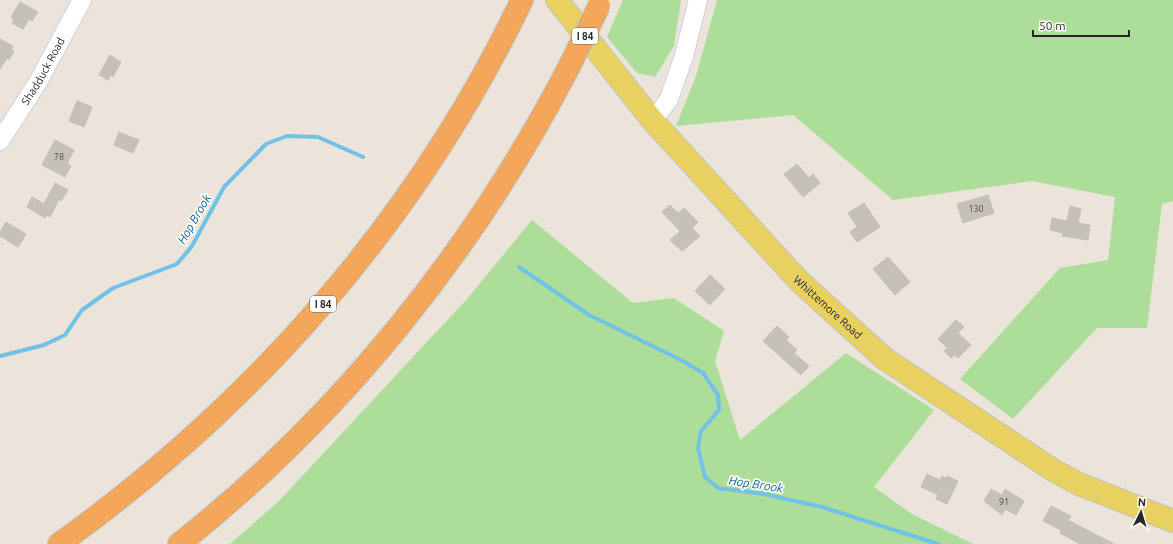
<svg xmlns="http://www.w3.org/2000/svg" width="1173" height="544" font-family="Ubuntu,sans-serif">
	<rect width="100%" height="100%" fill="#eae4da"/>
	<g fill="#adde99">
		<polygon points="623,0 681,0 674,46 655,77 637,73 607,37"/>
		<polygon points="717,0 1173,0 1173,201 1162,204 1147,328 1097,328 1013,419 960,379 1060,268 1108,260 1115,197 1032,181 893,200 793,115 676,126 696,76"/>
		<polygon points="532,220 633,303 674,298 724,331 715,361 740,440 846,353 934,410 874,487 912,514 973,544 230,544 278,502 467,299"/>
	</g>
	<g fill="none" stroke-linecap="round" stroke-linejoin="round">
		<g stroke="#72c1e7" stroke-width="4">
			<polyline points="519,267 589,315 681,360 703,373 718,395 719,410 701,431 698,448 705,477 718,488 764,494 822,507 938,544"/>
			<polyline points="0,356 44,345 65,335 82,310 113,288 177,264 192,246 224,187 266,144 287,136 318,137 363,157"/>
		</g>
	</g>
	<g fill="#c5c1ba" stroke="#c5c0b4">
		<polygon points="20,2 38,12 32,21 29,19 23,29 12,23 14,19 11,17"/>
		<polygon points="0,39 13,46 11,50 14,51 9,60 7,58 0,69"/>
		<polygon points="110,55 121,62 113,77 111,75 108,80 99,75"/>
		<polygon points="77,101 92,107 84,127 69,121"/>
		<polygon points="119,132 139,140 133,153 114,145"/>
		<polygon points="55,140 74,150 67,164 71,166 65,177 42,165"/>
		<polygon points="797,164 809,178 813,174 820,183 803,197 784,174"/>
		<polygon points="55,183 68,190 61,201 59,199 50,217 47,215 45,218 27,207 32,197 44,204"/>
		<polygon points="988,195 994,213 963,223 957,204"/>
		<polygon points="864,203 880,227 857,242 850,232 857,227 848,213"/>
		<polygon points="670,205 678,213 684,208 698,222 692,228 700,236 682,251 670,240 680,231 662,212"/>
		<polygon points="1070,206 1081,209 1078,223 1090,225 1088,240 1062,236 1063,233 1050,230 1052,218 1067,221"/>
		<polygon points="6,222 26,234 18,247 0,236 0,232"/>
		<polygon points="888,257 910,282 895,295 873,269"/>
		<polygon points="710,275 725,289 710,305 695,291"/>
		<polygon points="956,320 964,327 958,333 971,345 958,358 955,355 951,358 944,351 947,348 938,339"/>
		<polygon points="777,326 789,337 786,340 797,350 794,353 809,366 801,375 763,341"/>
		<polygon points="927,474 940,480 942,476 946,478 947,476 958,481 947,504 936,499 938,495 921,487"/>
		<polygon points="991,489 1002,495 1005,489 1024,501 1016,515 1005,509 1002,515 984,501"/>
		<polygon points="1051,506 1071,516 1068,520 1114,544 1080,544 1060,533 1061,530 1043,521"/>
	</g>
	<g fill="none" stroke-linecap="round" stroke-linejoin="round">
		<defs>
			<g id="minor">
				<polyline points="653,121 669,99 684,56 698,0"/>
				<path id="s1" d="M0,141L38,82L82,0"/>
			</g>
			<g id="major">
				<path id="s2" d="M557,0L653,121L799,281L885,359L1053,470L1079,484L1173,521"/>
			</g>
			<g id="highway">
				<path d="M59,544C256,403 417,219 522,0"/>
				<path d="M179,544C341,416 474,250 569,67"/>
			</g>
		</defs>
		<use href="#minor" stroke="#d0d2e0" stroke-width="20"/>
		<use href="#major" stroke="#c3c3c3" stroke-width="24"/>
		<use href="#highway" stroke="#c3c3c3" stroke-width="24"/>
		<use href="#minor" stroke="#fff" stroke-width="18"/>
		<use href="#major" stroke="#e8d061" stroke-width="22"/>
		<use href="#highway" stroke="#f4a65b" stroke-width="22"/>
		<defs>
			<polyline id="highway-bridge" points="569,67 599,6"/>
		</defs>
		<use href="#highway-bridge" stroke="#c3c3c3" stroke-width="24" stroke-linecap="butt"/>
		<use href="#highway-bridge" stroke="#f4a65b" stroke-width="22"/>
	</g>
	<g text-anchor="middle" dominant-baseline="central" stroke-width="3.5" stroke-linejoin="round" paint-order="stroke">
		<g font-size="9" fill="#4f4e4c">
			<text x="59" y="157">78</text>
			<text x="976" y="209">130</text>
			<text x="1004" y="502">91</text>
		</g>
		<g fill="#fff" stroke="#686868" stroke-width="1">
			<rect x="572" y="28" width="26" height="16" rx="3"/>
			<rect x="310" y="296" width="26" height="16" rx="3"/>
		</g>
		<g font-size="10" font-weight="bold" fill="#282828">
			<text x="585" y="36">I 84</text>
			<text x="323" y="304">I 84</text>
		</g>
		<g font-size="11" fill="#282828" stroke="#fff">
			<text stroke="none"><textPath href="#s1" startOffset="82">Shadduck Road</textPath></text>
			<text stroke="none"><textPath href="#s2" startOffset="410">Whittemore Road</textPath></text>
		</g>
		<g font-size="12" font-style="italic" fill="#155e8f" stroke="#fff">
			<text transform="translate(194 219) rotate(-60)">Hop Brook</text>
			<text transform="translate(756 484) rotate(9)">Hop Brook</text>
		</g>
	</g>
	<g transform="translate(1141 512) rotate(5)" stroke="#ffffff" stroke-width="3" paint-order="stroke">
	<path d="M0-3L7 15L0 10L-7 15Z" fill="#282828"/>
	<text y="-6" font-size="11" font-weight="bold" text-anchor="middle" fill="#282828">N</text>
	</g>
	<path d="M1033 30v6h96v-6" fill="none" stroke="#282828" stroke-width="2"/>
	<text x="1039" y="30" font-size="12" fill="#282828" stroke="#ffffff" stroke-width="3" paint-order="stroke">50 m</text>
</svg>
